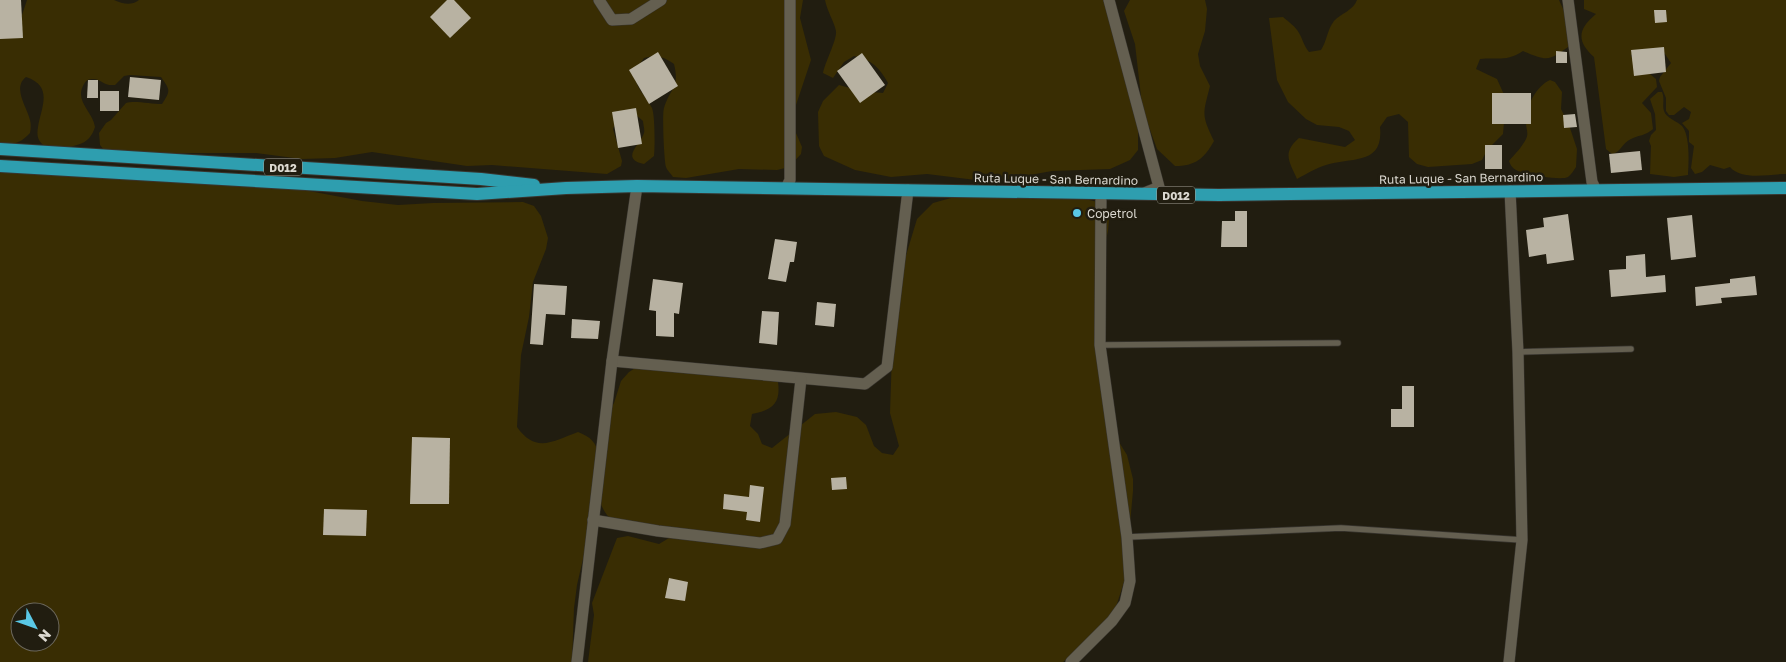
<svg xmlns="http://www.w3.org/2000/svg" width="1786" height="662" font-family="'Golos Text',sans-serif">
	<rect width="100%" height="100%" fill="#211d10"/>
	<g fill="#392d03" fill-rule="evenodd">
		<path d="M27,0H114C123,4 131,6 139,0H803L800,18L811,60L793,114V126L802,147L801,154L789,167L777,170L739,169L686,178L673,177C671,174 667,170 666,167C664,160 662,114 664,108C670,88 680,88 674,64C664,57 657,54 644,58L634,72C636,90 645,94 652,108C655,115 655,148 654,156L644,164C619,159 641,144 644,133C645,130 643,124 643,121L635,114L617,118L613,129L622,161L621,166L607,174L492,165L467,166L372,152L335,158L302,159L256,153H176L126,161L108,155L100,145L99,133L106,123L111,120L126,103C134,100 151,104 162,104C171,90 170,90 161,77L130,75L124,76L115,85C102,86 101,78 92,79C87,79 85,82 83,86C75,102 93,112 95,127C92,136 88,142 77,145C62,150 33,153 38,127C41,108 54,86 26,77C12,88 27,107 30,120C31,124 31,128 30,133C22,142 13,146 0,145V34L20,21Z"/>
		<path d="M825,0H1111V26L1113,37L1129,81L1138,127V150L1130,160L1110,169L1052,171L992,182L927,174L891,177L855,170L824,156L819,146L818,112L823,101L839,85L861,91L883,93L888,83C880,68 871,59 854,56L844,62L833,78L823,73C825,62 837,40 836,31C834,21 827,11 825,0Z"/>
		<path d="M1130,0H1205L1207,9L1205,31L1198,54L1200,66L1210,86C1203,114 1201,114 1214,141C1204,159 1195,166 1175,166L1157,149L1145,116L1142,105L1135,44L1124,11Z"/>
		<path d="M1357,0H1559L1574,33L1572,44C1549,61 1549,62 1523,51C1507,62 1498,57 1480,59L1476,69L1497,79L1506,99L1503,134L1487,150L1482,160L1472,164L1428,167L1417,164L1409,157L1408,122L1399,114L1387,117L1380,127C1384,166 1351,157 1326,165C1316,168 1306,174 1297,179C1289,161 1282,153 1299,138L1345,147L1355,140L1349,131L1339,127L1317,125L1306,119L1288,102L1277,80L1269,18L1283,17C1289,22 1296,27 1299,33C1303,40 1304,46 1309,52L1321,50C1327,41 1327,30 1334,21C1341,13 1353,11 1357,0Z"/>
		<path d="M1584,0H1786V174C1769,174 1742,181 1730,167L1724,169L1710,165L1702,172L1695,174L1691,168L1694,146L1689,142V131L1682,123L1689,119L1691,112L1684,107L1674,115H1669L1666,111V98L1659,81L1660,77L1671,63L1661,48L1631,55L1638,74H1650L1656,79L1657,87L1642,103L1651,113L1653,129C1643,137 1641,134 1631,139C1622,143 1621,152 1612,154L1606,149L1594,57C1576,41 1578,29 1596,14L1584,9Z"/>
		<path d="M1550,80L1555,82L1562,92L1561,109L1569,125L1577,149L1576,167C1574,170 1571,175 1568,177C1561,181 1523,174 1516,170C1512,168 1510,164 1509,161C1515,154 1522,147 1526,139C1529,133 1526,129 1526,123C1525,108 1536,86 1550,80Z"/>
		<path d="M1658,92H1662C1665,99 1662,105 1664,111C1666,118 1677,121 1682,126C1690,135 1689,163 1688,175L1674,177L1650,174L1651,146L1649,141L1651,135L1656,130L1655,114L1650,99Z"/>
		<path d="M0,172L272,184L362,201L398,205L433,203L523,202L534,206L541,216L548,238L546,249L533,282L529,317L521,355L517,427C536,454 553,441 578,432C591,437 596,442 599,456L588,537L577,585L574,608L572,662H0ZM20,612H50V642H20Z"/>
		<path d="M976,191L1076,197L1098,202L1107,208L1109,220L1108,231L1096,284L1109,426L1127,455L1133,479V491L1125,579L1114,613L1097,632L1063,662H588L594,615L592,603L617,538L628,536L659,544L669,538C662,535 654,530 646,528C623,521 611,530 600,502L603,421L614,403L621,381L629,372L648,360L659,359L682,362L714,372L769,374L778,382C781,404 772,410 752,414L750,426L758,434L762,444L772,448L815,414L836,412L857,417L866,425L874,446L882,453L893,455L899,446L890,413L892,353L904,262L917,219L933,203Z"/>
	</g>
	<g fill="#b8b2a2">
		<polygon points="0,0 21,0 23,38 0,39"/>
		<polygon points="447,0 454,0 471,18 450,38 430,17"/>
		<polygon points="1654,10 1666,10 1667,22 1655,23"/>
		<polygon points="1664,47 1666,72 1634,76 1631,50"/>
		<polygon points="1556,51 1567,52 1567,63 1556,63"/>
		<polygon points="658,52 678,86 649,104 629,70"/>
		<polygon points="862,53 885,85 860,103 837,71"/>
		<polygon points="130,77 161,80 159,100 128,97"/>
		<polygon points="88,80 98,80 98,98 87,98"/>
		<rect x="100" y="91" width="19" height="20"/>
		<rect x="1492" y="93" width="39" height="31"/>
		<polygon points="636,108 642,144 618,148 612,112"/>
		<polygon points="1575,114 1577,127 1564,128 1563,115"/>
		<rect x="1485" y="145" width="17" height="24"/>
		<polygon points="1640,151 1642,170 1611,173 1609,154"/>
		<polygon points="1235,211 1247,211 1247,247 1221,247 1222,221 1235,221"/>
		<polygon points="1568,214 1574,260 1547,264 1546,254 1529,257 1526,230 1544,227 1543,218"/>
		<polygon points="1692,215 1696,257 1671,260 1667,218"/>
		<polygon points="775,239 797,242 794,262 790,262 786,282 768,279"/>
		<polygon points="1645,254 1646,277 1665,275 1666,292 1611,297 1609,270 1626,269 1626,256"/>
		<polygon points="1755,276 1757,295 1721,298 1722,303 1696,306 1695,287 1730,283 1730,279"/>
		<polygon points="653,279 683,283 679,314 674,313 674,337 656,336 656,311 649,310"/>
		<polygon points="534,284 567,286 565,315 546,314 543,345 530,344"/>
		<polygon points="817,302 836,304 834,327 815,325"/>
		<polygon points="762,311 779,312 777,345 759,343"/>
		<polygon points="572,319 600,321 598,339 571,338"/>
		<polygon points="1402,386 1414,386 1414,427 1391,427 1391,409 1402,409"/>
		<polygon points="412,437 450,438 449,504 410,504"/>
		<polygon points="846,477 847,489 832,490 831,478"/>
		<polygon points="750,485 764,487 760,522 746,520 747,512 723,509 724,494 749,497"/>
		<polygon points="324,509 367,510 366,536 323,535"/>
		<polygon points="669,578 688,582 685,601 665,598"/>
	</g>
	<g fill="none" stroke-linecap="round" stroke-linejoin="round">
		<defs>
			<g id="service">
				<polyline points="1100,345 1338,343"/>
				<polyline points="1518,352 1631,349"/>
				<polyline points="1127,537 1341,528 1522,540"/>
			</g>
			<g id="minor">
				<polyline points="599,0 612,20 631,19 661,0"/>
				<polyline points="1109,0 1159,187 1144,193"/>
				<polyline points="1568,0 1592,182 1596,190"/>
				<polyline points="786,188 790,180 790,0"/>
				<polyline points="612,361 865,384 887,367 908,190"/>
				<polyline points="593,520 658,531 760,543 777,539 785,524 801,379"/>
				<polyline points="577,662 612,361 637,186"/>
				<polyline points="1071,662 1112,621 1125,603 1130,581 1127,537 1100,345 1101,193"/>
				<polyline points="1509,662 1522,540 1518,352 1510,191"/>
			</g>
			<g id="primary">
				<polyline points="0,149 481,179 534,185"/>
				<polyline points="0,166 477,194 566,188 637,186 1219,195 1786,188"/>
			</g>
		</defs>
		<use href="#service" stroke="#38352f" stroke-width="7"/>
		<use href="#minor" stroke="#38352f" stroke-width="12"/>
		<use href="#primary" stroke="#38352f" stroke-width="14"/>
		<use href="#service" stroke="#645f50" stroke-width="5.5"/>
		<use href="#minor" stroke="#645f50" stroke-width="11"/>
		<use href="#primary" stroke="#2e9eaf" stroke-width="12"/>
	</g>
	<circle fill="#5ac8e6" stroke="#211d10" stroke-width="2" cx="1077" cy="213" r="5"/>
	<g text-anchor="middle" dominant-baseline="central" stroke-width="5" stroke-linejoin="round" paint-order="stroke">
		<g fill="#211d10" stroke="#a4a197" stroke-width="1">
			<rect x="264" y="158.5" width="38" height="17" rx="4"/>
			<rect x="1157" y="186.5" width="38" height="17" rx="4"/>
		</g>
		<g font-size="11" font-weight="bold" fill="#dcd9d1">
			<text x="283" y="167">D012</text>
			<text x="1176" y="195">D012</text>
		</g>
		<g font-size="12" fill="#dcd9d1" stroke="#211d10">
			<text transform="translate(1461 178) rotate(-1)">Ruta Luque - San Bernardino</text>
			<text transform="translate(1056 179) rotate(1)">Ruta Luque - San Bernardino</text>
		</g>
		<g font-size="12" fill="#dcd9d1" stroke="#211d10" text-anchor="start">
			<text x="1087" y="213">Copetrol</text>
		</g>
	</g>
	<g transform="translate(35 627) rotate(131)"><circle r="24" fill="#211d10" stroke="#6c685d"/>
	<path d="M0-4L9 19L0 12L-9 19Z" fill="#5ac8e6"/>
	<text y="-8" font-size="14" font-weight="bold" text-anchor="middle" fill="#dcd9d1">N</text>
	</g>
</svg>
